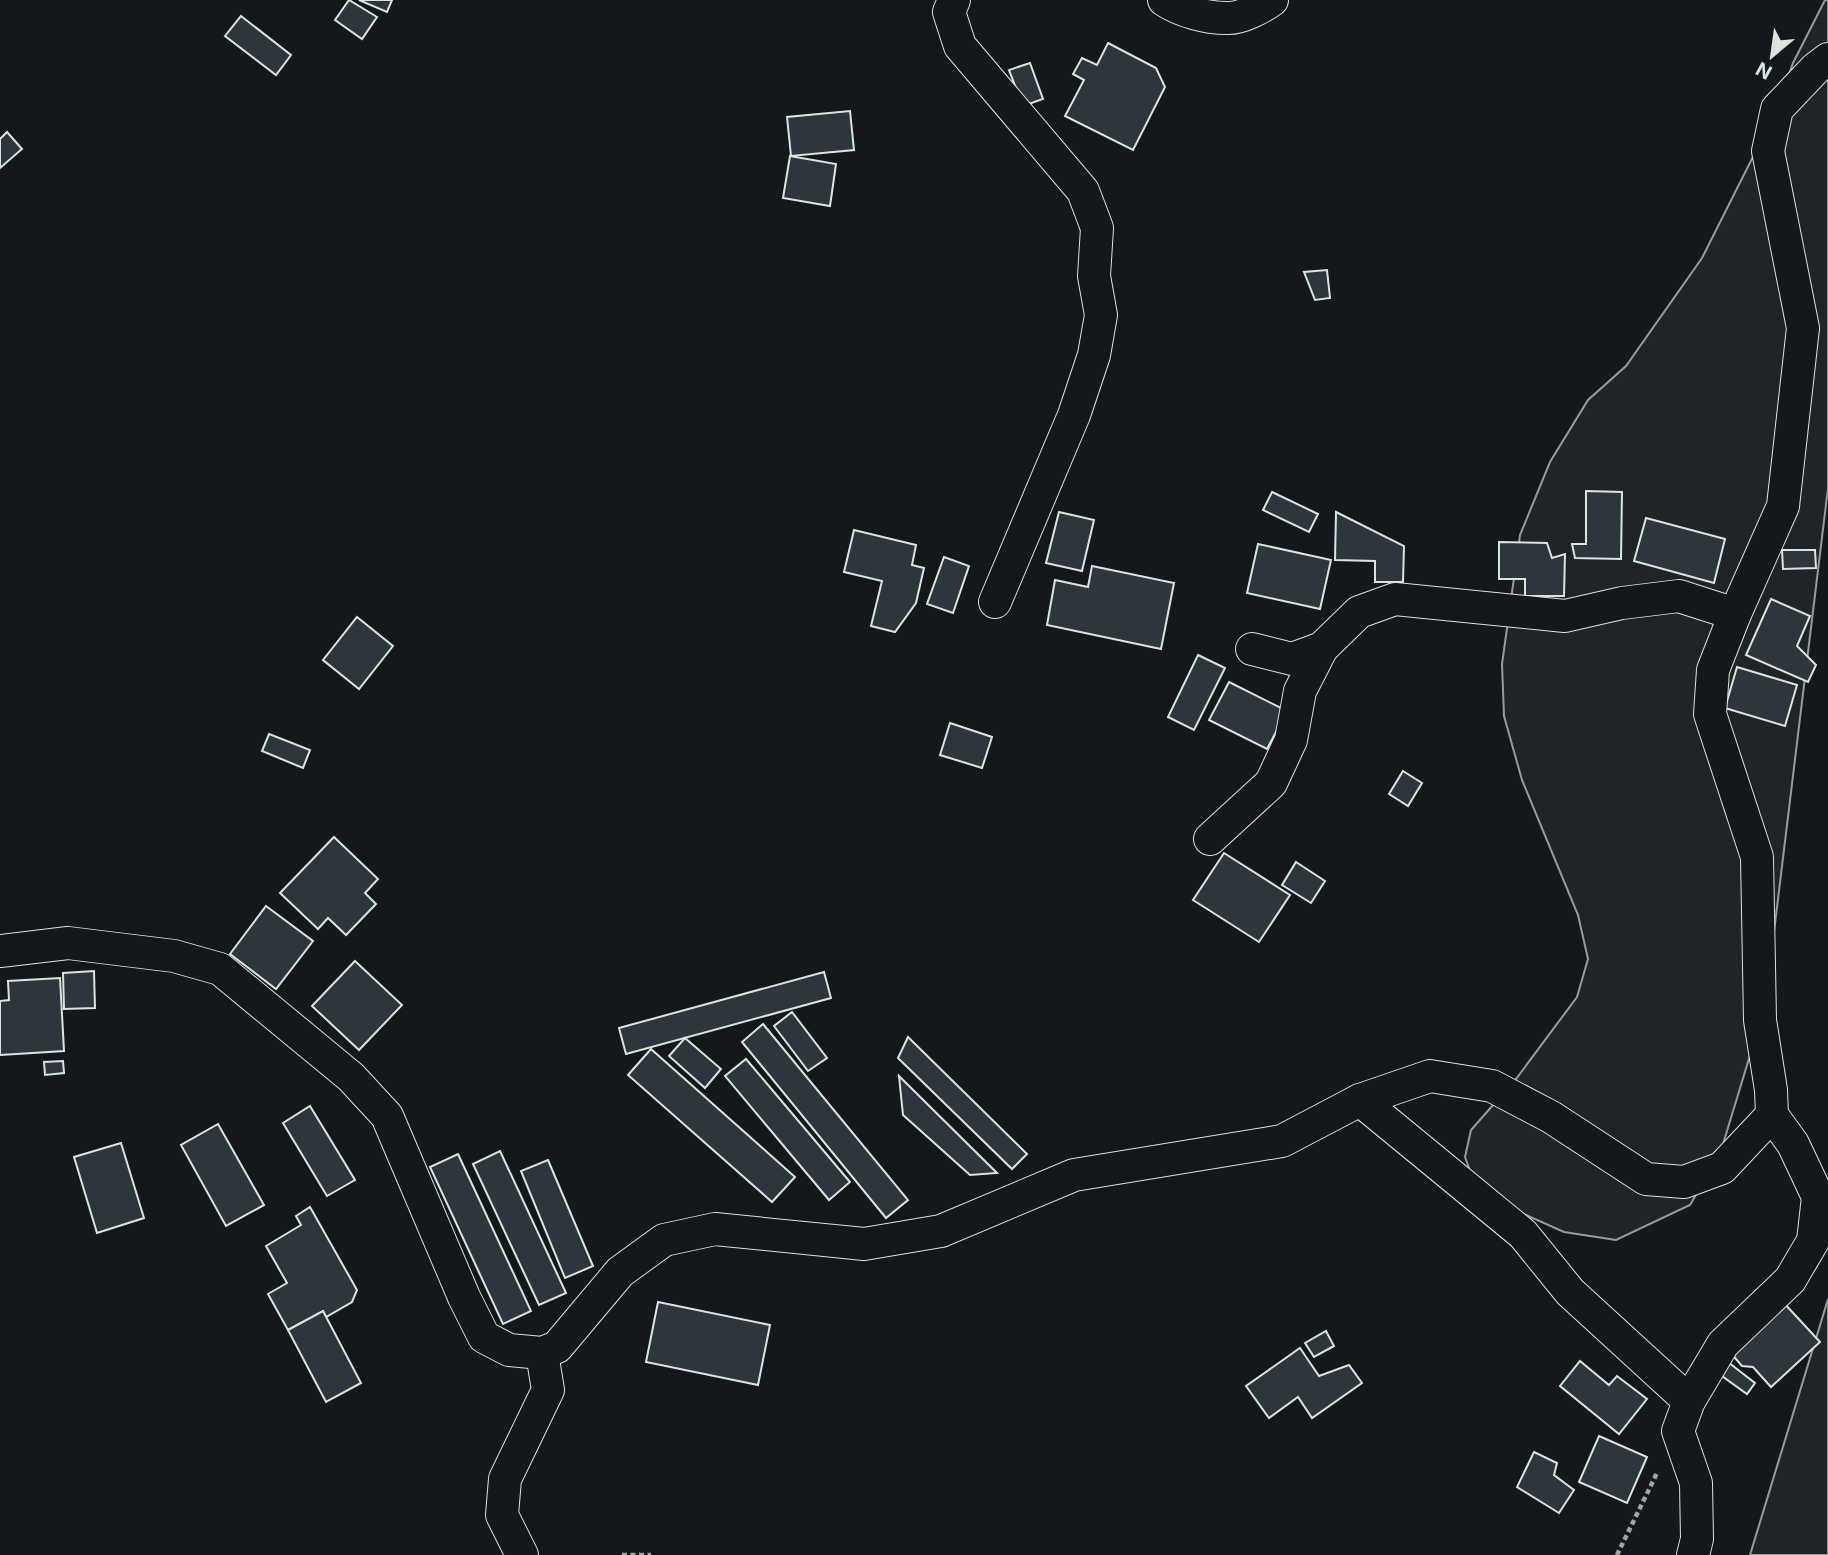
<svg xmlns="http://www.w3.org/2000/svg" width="1828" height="1555" font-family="Inter,sans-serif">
	<rect width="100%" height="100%" fill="#14181c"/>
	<g fill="#202428" stroke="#939e99" stroke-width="2">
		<polygon points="1825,0 1828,0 1828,488 1765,1006 1720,1154 1690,1205 1616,1240 1564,1232 1499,1203 1473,1179 1465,1157 1471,1130 1516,1079 1577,997 1588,959 1578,915 1522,780 1504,716 1502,664 1520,535 1550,462 1588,400 1626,366 1702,258 1777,109 1793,63"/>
		<polygon points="1828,1299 1828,1555 1750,1555"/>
	</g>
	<g fill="#2c363c" stroke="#d8e6dc" stroke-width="2">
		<polygon points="349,0 377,17 362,39 335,20"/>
		<polygon points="359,0 392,0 387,12"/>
		<polygon points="241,16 291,55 276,75 225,36"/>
		<polygon points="1108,43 1156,68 1165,87 1133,150 1065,116 1084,80 1073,74 1082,58 1097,65"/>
		<polygon points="1030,63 1043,99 1023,106 1009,70"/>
		<polygon points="850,111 854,150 791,156 787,117"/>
		<polygon points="7,132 22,149 0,168 0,139"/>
		<polygon points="790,156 836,164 830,206 783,198"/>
		<polygon points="1327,270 1330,298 1315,300 1304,272"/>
		<polygon points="1586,491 1622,492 1621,559 1575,558 1572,544 1586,544"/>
		<polygon points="1272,492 1318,514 1309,532 1263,510"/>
		<polygon points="1059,512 1094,520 1082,571 1046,563"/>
		<polygon points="1336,512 1404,546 1403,582 1375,582 1375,561 1335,560"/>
		<polygon points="1646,518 1725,539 1714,583 1634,561"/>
		<polygon points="854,530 916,545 912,565 924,568 916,603 895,632 871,626 882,581 844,572"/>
		<polygon points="1499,542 1547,543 1552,558 1565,554 1564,596 1525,596 1525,579 1499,579"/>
		<polygon points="1258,544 1331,560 1320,609 1247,593"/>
		<polygon points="1782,550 1815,550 1816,568 1783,569"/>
		<polygon points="944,557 969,566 953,613 927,604"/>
		<polygon points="1092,566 1174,583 1161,649 1047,625 1055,580 1088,587"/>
		<polygon points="1771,599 1810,616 1797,646 1816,665 1808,682 1746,655"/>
		<polygon points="357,617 393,646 359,689 323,660"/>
		<polygon points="1198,655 1225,668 1194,730 1168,717"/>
		<polygon points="1737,667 1797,685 1785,726 1725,708"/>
		<polygon points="1229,682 1287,711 1267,749 1209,720"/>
		<polygon points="950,723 992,737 982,768 940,755"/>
		<polygon points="269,734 310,750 303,768 262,751"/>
		<polygon points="1403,771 1422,783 1408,806 1389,794"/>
		<polygon points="334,837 378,879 365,893 376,904 346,935 328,918 318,929 280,893"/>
		<polygon points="1224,853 1290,895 1259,942 1193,900"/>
		<polygon points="1296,862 1325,881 1311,903 1282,885"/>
		<polygon points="266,906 313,941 276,989 230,954"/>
		<polygon points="355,961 402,1005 359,1050 312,1006"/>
		<polygon points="94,971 95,1008 64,1009 63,973"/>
		<polygon points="824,972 831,998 626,1054 619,1028"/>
		<polygon points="60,978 64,1051 0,1055 0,1001 9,1000 8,981"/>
		<polygon points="792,1012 827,1058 808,1071 774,1026"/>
		<polygon points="763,1024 908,1200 886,1218 742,1042"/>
		<polygon points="908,1037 1027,1154 1012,1169 898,1058"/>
		<polygon points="685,1038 721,1069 705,1088 669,1056"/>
		<polygon points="651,1049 795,1177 772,1202 628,1075"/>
		<polygon points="746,1059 850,1182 829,1200 725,1076"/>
		<polygon points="63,1061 64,1073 45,1075 44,1062"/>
		<polygon points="899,1076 997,1173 970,1175 903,1115"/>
		<polygon points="310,1106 355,1180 327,1196 283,1123"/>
		<polygon points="218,1124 264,1205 226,1226 181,1145"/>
		<polygon points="121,1143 144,1218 97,1233 74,1157"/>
		<polygon points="500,1151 566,1293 539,1305 473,1164"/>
		<polygon points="458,1154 531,1311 503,1324 430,1167"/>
		<polygon points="548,1160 593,1266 565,1278 521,1171"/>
		<polygon points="310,1207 357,1290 352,1302 326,1317 323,1311 288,1330 268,1294 287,1283 266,1246 301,1225 296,1216"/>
		<polygon points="658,1302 770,1325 758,1385 646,1362"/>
		<polygon points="1783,1302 1820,1342 1771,1387 1753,1367 1742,1366 1729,1351"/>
		<polygon points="323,1311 361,1383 326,1402 288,1330"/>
		<polygon points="1326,1331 1334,1346 1314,1357 1305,1343"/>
		<polygon points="1300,1348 1319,1376 1349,1365 1362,1383 1312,1418 1298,1397 1269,1418 1246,1386"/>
		<polygon points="1724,1359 1755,1383 1747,1394 1715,1371"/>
		<polygon points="1580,1361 1609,1385 1617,1376 1647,1399 1619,1434 1560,1386"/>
		<polygon points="1599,1436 1647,1457 1627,1503 1579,1482"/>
		<polygon points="1534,1452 1557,1463 1554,1475 1574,1490 1559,1513 1517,1487"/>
	</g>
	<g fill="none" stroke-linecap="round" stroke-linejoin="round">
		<defs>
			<g id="minor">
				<polyline points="954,0 949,12 960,46 1083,191 1097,228 1094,276 1101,315 1094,355 1074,415 995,602"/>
				<path d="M1164,0C1181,11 1205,18 1227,18C1240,19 1261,8 1272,0"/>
				<polyline points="1252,649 1292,659 1322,648 1359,612 1395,599 1565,616 1622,603 1679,596 1735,614"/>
				<polyline points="1210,839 1271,783 1291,740 1300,691 1322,648"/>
				<polyline points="0,951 68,943 174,956 220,969 351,1077 387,1116 464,1297 484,1337 509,1350 542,1353 557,1347 620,1272 664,1240 715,1229 864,1244 941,1231 1074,1175 1282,1141 1360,1100 1430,1076 1492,1086 1551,1117 1646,1179 1684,1182 1722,1168 1772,1115"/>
				<polyline points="1360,1100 1523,1234 1570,1292 1689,1401"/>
				<polyline points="522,1555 502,1515 505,1479 548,1390 542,1353"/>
				<polyline points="1693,1555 1697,1539 1696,1483 1678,1431 1689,1401 1723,1344 1790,1280 1813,1241 1818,1197 1793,1144 1772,1115 1771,1090 1760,1020 1757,857 1710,714 1713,670 1735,614 1783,506 1803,328 1768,151 1777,109 1816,68 1828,59"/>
			</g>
		</defs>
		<use href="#minor" stroke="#d8e6dc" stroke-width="34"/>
		<g stroke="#9da8a2" stroke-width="4.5" stroke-dasharray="5 3.5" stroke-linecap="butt">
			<polyline points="622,1555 651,1555"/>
			<polyline points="1617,1555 1657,1473"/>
		</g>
		<use href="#minor" stroke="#14181c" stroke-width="32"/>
	</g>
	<g transform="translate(1772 56) rotate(209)" stroke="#14181c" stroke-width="5" paint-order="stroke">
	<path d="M0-5L12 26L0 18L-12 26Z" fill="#d8e6dc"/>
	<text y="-10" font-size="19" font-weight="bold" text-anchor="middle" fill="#d8e6dc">N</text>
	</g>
</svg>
